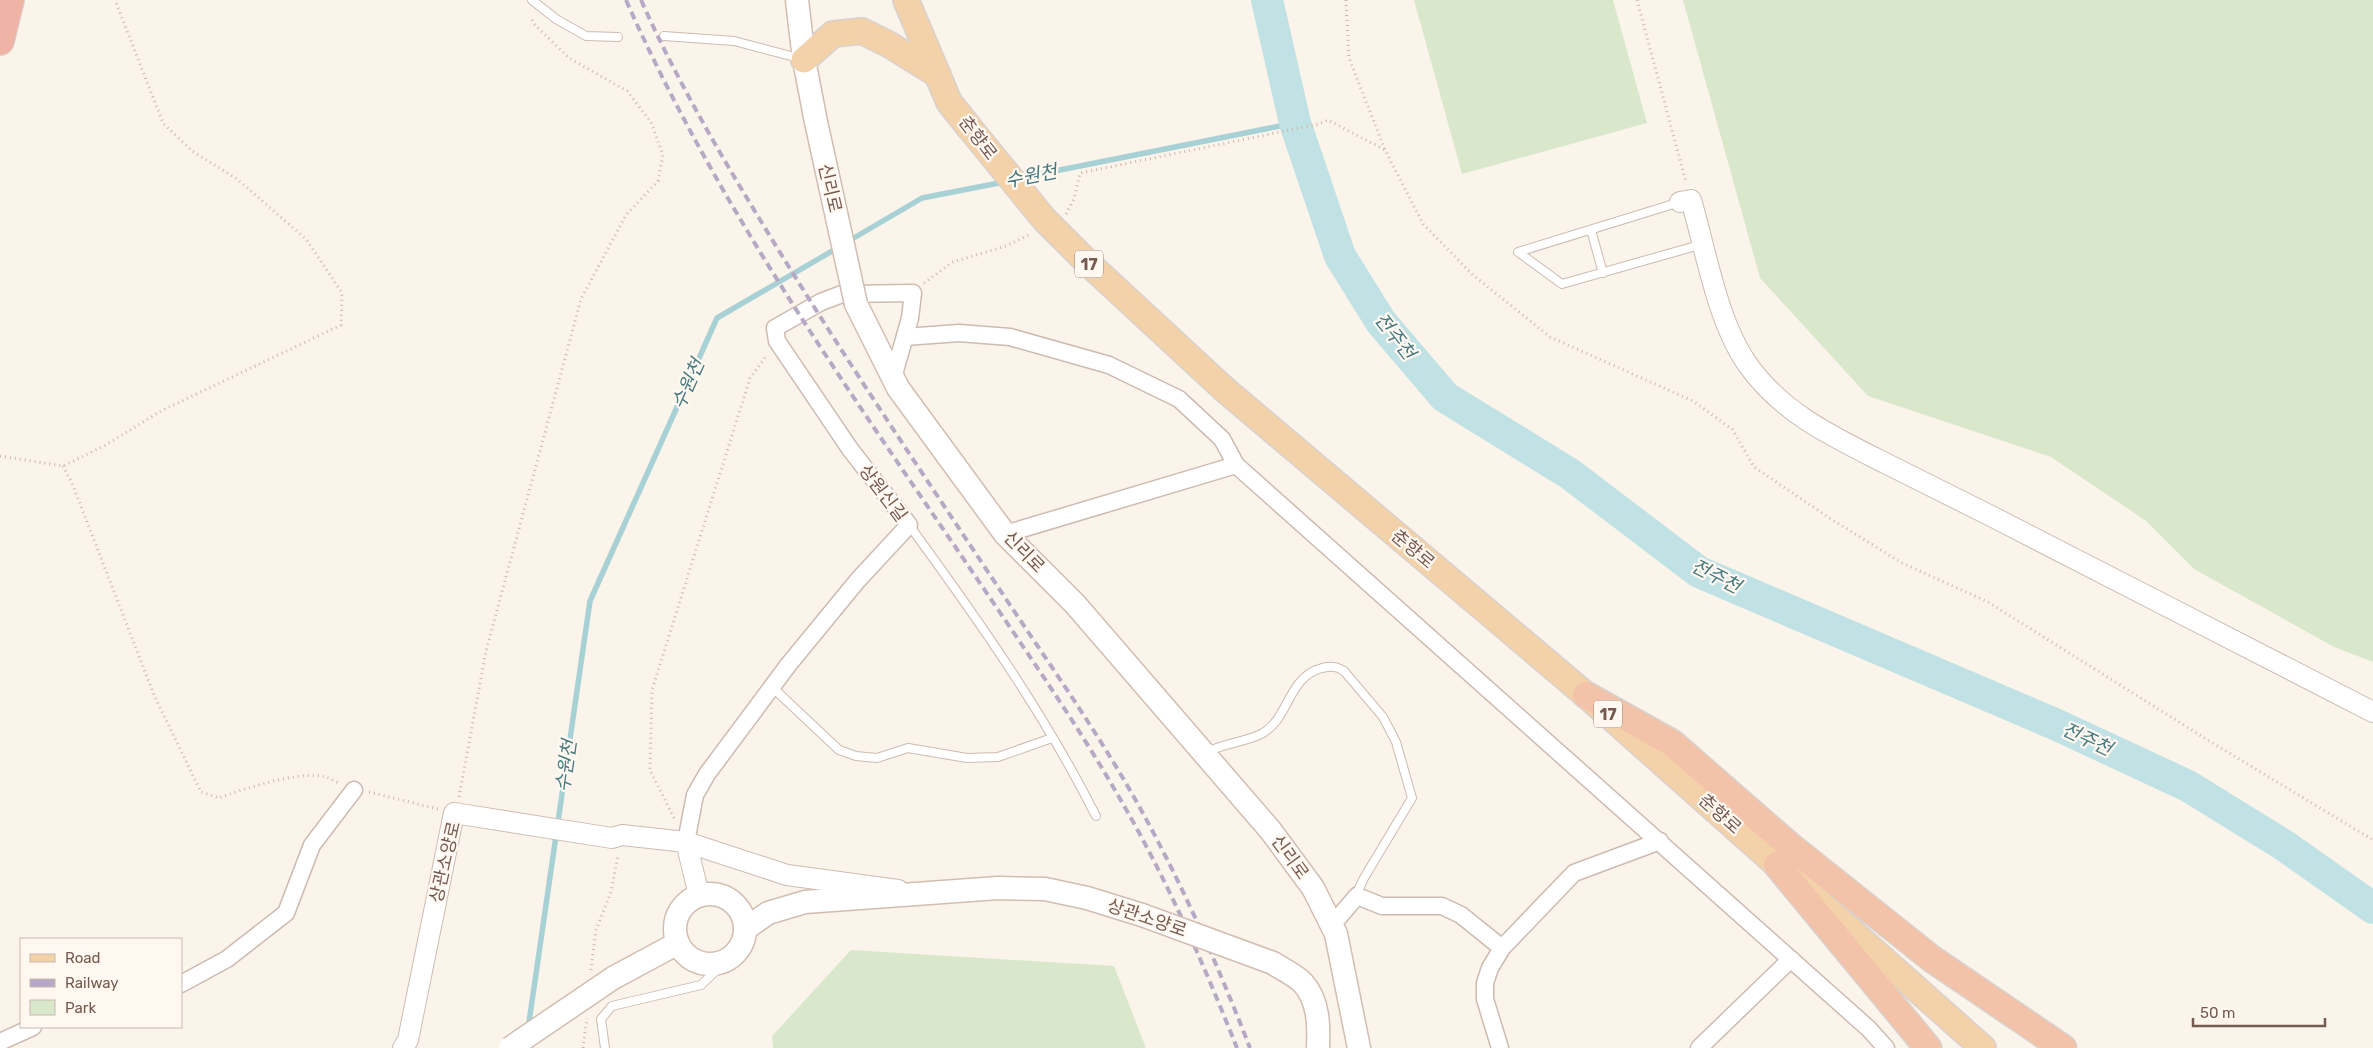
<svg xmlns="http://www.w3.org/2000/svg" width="2373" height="1048" font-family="Rubik,'Noto Sans KR',sans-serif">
	<rect width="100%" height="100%" fill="#fbf4eb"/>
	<g fill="#d9e8ca">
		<polygon points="1414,0 1613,0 1647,123 1462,174"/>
		<polygon points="1683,0 2373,0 2373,662 2334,647 2194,569 2146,521 2051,457 1868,396 1760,278"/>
		<polygon points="851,950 1114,966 1146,1048 773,1048 772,1036"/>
	</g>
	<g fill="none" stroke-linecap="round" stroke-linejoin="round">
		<g stroke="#a7d1d5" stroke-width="5.5">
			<polyline points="1020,178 1295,123"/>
			<polyline points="847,242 922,198 1004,182"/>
			<polyline points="528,1029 590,601 717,318 839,247"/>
		</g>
		<polyline stroke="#c0e2e4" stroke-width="32" points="1267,0 1295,123 1340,256 1381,322 1445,397 1570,474 1699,572 2057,725 2188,786 2285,846 2373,908"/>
		<defs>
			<g id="service">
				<polyline points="532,0 556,19 586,36 618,37"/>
				<polyline points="664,36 734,41 802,59"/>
				<polyline points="1680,202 1518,252 1562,284 1703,244"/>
				<polyline points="1591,230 1603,273"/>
				<path d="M909,525C977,618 1044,713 1096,816"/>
				<polyline points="772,687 839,750 856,756 877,758 908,748 967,758 998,757 1052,738"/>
				<path d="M1206,753C1222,743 1243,743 1261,734C1290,719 1287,677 1322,668C1331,666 1336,666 1344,671L1383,717L1396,742L1412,798L1364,878L1355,897"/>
				<polyline points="605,1048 601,1019 612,1006 701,985 727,960"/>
			</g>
			<g id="minor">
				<polyline points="905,337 959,333 1010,337 1109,365 1179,399 1222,439 1236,465"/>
				<polyline points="1005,534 1236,465 1869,1029 1886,1048"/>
				<polyline points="686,842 695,795 707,774 789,664 858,580 909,525 850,449 777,341 775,328 821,302 842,294 913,293 910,318 893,378"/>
				<polyline points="1332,925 1357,896 1382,906 1442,906 1461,915 1502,948"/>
				<polyline points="181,984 227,959 286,913 312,845 354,790"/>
				<polyline points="2,1041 33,1027"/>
				<polyline points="1500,1048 1485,999 1485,983 1490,968 1502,948 1574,873 1660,841"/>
				<polyline points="1699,1048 1791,959"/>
			</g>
			<g id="tertiary">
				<path d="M1680,202L1691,200C1706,250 1717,322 1748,365C1782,413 1833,437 1885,463C1921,481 1957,499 1993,517C2120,582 2246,647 2373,712"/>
				<polyline points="686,842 787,875 898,890"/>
				<polyline points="403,1048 408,1040 454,813 612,838 622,835 686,842 699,895"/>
			</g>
			<g id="secondary">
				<polyline points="797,0 804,60 816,122"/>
				<polyline points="856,304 898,388 1005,534 1075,604 1271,831 1313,888 1336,934 1359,1048"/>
				<circle cx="710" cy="929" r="35"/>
				<polyline points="745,929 768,913 805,902 998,888 1045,889 1087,898 1142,915"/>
				<path d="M1273,963C1282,969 1295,975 1303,983C1319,1001 1319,1026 1318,1048"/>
				<polyline points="613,978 678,943"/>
			</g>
			<g id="primary">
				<polyline points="906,0 949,102 968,126"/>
				<polyline points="804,60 833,34 862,31 890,45 938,75"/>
				<polyline points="1224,389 1586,695 1983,1048"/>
			</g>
			<g id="trunk">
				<polyline points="1586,695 1672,743 1789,845 1932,959 2063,1048"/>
				<polyline points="1777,865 1928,1048"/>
			</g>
			<polyline id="motorway" points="0,41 10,0"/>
		</defs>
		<use href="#service" stroke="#cdbbb1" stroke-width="10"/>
		<use href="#minor" stroke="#cdbbb1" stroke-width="19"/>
		<use href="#tertiary" stroke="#cdbbb1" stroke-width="22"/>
		<use href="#secondary" stroke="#d2bdb1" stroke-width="25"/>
		<use href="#primary" stroke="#d8d1ce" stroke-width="28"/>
		<use href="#trunk" stroke="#d8d1ce" stroke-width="29"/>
		<use href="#motorway" stroke="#d8d1ce" stroke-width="30"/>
		<g stroke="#d4b5a7" stroke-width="3" stroke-dasharray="1 4" stroke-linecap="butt">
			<polyline points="1346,0 1349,58 1385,150 1423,224 1473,275 1550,337 1693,401 1732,429 1754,467 1831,519 1902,563 1988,602 2206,739 2373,840"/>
			<polyline points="1637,0 1686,182"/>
			<polyline points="1066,214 1074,199 1080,173 1319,124 1328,120 1385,150"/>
			<polyline points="924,283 953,262 1006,246 1031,234"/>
			<polyline points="0,456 63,466 104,446 161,411 341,325 342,293 306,239 237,179 192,151 163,123 115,0"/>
			<path d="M63,466L72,483L154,695L201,792L219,798C244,789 299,770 325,777C330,778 334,781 339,783"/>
			<polyline points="369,792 438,809"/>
			<polyline points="459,797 486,651 581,299 626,215 658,181 663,155 651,122 627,91 569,58 534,24 531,17"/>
			<polyline points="674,818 650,770 652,690 750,378 767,355"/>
			<polyline points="591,970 596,930 611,892 618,855"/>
			<polyline points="583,1048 587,1018"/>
		</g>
		<use href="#service" stroke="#fff" stroke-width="8"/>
		<use href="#minor" stroke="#fff" stroke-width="16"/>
		<use href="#tertiary" stroke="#fff" stroke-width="20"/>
		<use href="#secondary" stroke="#fff" stroke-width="22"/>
		<use href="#primary" stroke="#f4d2a9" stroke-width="25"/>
		<use href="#trunk" stroke="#f2c3a8" stroke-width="26"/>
		<use href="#motorway" stroke="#f0b4a7" stroke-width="28"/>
		<g stroke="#b6a9c5" stroke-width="4" stroke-dasharray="8 5" stroke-linecap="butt">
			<path d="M626,0C719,211 855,399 984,589C1032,660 1081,730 1123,804C1168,882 1204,965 1237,1048"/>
			<path d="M641,0C679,85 724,161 773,241C847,362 927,480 1006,599C1050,665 1096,730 1135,799C1180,879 1217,963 1250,1048"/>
		</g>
		<defs>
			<g id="secondary-bridge">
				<polyline points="816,122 856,304"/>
				<polyline points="1142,915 1273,963"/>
				<polyline points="510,1048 613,978"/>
			</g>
			<polyline id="primary-bridge" points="968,126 1044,219 1089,264 1224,389"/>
		</defs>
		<use href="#secondary-bridge" stroke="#d2bdb1" stroke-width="25" stroke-linecap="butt"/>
		<use href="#primary-bridge" stroke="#d8d1ce" stroke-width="28" stroke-linecap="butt"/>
		<use href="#secondary-bridge" stroke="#fff" stroke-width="22"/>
		<use href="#primary-bridge" stroke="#f4d2a9" stroke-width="25"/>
	</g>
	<g text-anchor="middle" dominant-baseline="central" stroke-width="4.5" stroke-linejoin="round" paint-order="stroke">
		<g fill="#fef8f1" stroke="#9e8980" stroke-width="1">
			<rect x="1075" y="250.5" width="28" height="27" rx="4"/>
			<rect x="1594" y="700.5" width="28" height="27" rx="4"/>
		</g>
		<g font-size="16" font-weight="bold" fill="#755a4f">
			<text x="1089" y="264">17</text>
			<text x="1608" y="714">17</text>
		</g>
		<g font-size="18" fill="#755a4f" stroke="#fef8f1">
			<text transform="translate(978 138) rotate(52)">춘향로</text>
			<text transform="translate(830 188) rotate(77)">신리로</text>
			<text transform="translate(883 493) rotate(53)">상원신길</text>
			<text transform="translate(1413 549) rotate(40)">춘향로</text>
			<text transform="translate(1024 552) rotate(46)">신리로</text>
			<text transform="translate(1720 814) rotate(42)">춘향로</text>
			<text transform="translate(1290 857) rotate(54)">신리로</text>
			<text transform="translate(445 862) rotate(-77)">상관소양로</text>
			<text transform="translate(1147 918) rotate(19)">상관소양로</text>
		</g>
		<g font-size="19" font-style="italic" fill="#477a7f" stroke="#fef8f1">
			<text transform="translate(1031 176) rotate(-11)">수원천</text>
			<text transform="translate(1395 336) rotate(52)">전주천</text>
			<text transform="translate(688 384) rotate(-66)">수원천</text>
			<text transform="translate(1716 576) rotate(27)">전주천</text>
			<text transform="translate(2087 739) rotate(25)">전주천</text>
			<text transform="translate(566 766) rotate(-82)">수원천</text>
		</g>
	</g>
	<rect x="20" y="938" width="162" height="90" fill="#fef8f1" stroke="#c7b9b0"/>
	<rect x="30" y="954" width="25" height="8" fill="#f4d2a9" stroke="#c7b9b0"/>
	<text x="65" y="963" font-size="15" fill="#755a4f">Road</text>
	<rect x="30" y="979" width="25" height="8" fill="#b6a9c5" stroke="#c7b9b0"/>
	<text x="65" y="988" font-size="15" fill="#755a4f">Railway</text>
	<rect x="30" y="1000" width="25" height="15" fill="#d9e8ca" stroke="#c7b9b0"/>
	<text x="65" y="1013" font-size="15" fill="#755a4f">Park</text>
	<path d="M2193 1018v8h132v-8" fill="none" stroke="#755a4f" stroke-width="2.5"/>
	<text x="2200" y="1018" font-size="15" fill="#755a4f" stroke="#fef8f1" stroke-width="4" paint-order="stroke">50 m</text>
</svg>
